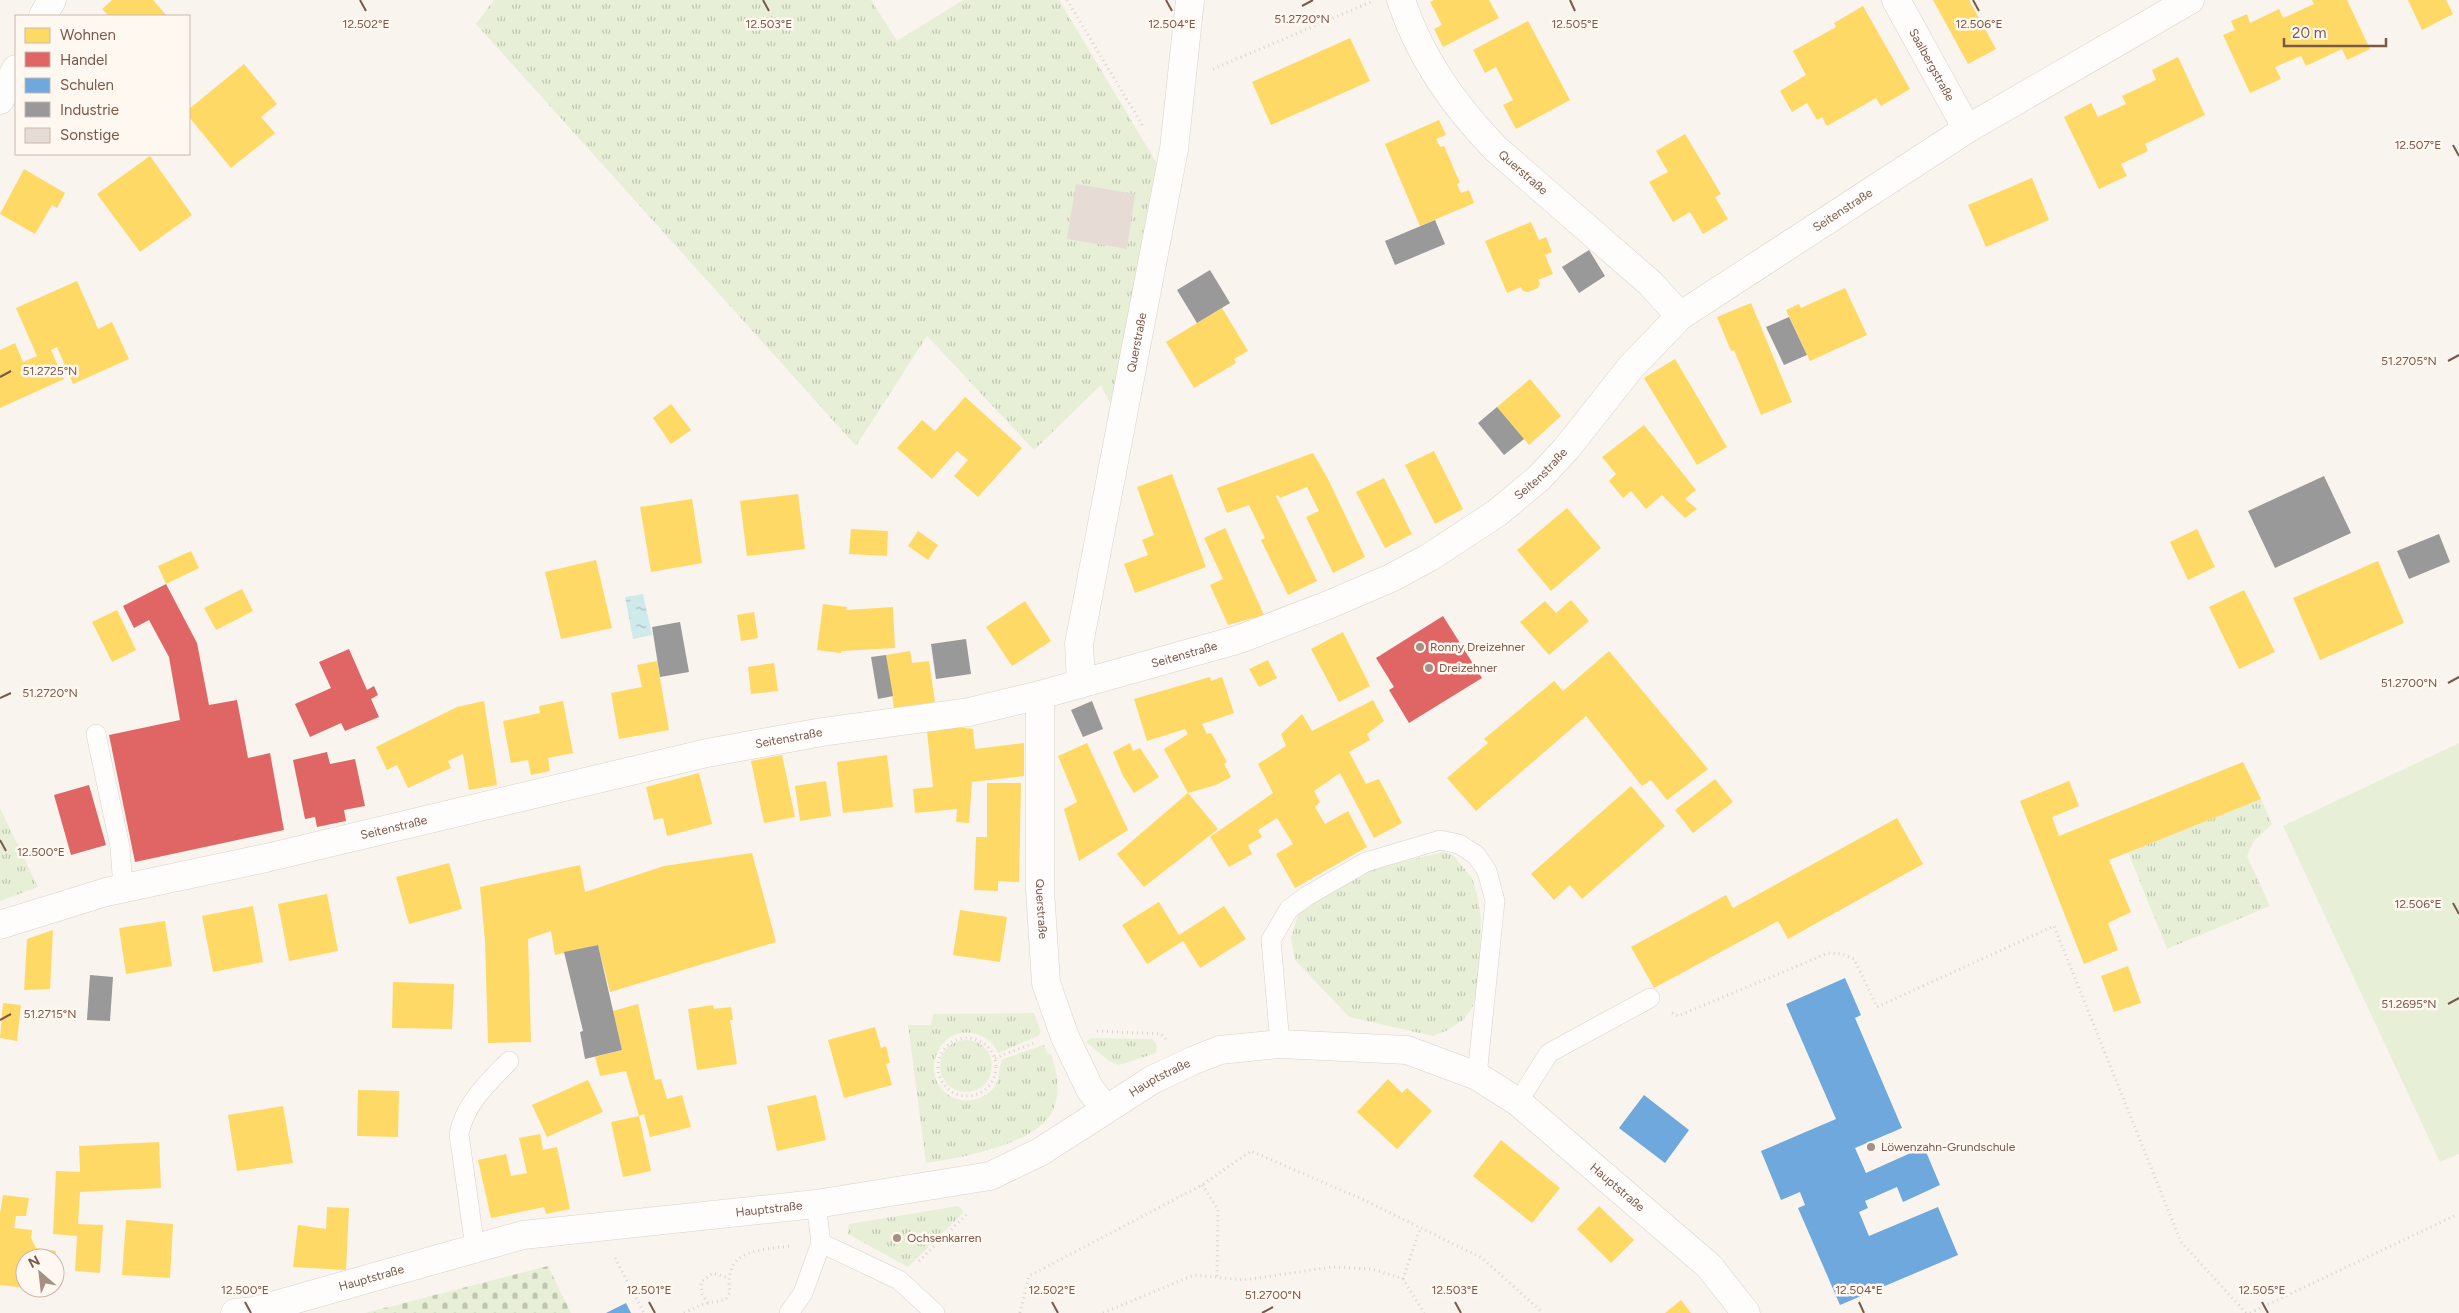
<svg xmlns="http://www.w3.org/2000/svg" width="2459" height="1313" font-family="Figtree,sans-serif">
	<defs>
		<pattern id="grass-tufts" width="24" height="20" patternUnits="userSpaceOnUse" patternTransform="scale(1.25)"><rect width="24" height="20" fill="#e7f0d7"/><path d="M3 7l-1-3M5 7V3M7 7l1-3M15 17l-1-3M17 17v-4M19 17l1-3" fill="none" stroke="#c0c5b0"/></pattern>
		<pattern id="cemetery-stones" width="16" height="16" patternUnits="userSpaceOnUse" patternTransform="scale(1.25)"><rect width="16" height="16" fill="#e7f0d7"/><path d="M2 7V4a2 2 0 0 1 4 0v3zM10 15v-3a2 2 0 0 1 4 0v3z" fill="#c0c5b0"/></pattern>
		<pattern id="water-ripples" width="26" height="14" patternUnits="userSpaceOnUse" patternTransform="scale(1.25)"><rect width="26" height="14" fill="#ceeaea"/><path d="M2 4q2-2 4 0t4 0M15 11q2-2 4 0t4 0" fill="none" stroke="#acc0c0"/></pattern>
	</defs>
	<rect width="100%" height="100%" fill="#f9f4ee"/>
	<g fill="url(#grass-tufts)">
		<polygon points="494,0 871,0 897,41 963,0 1059,0 1158,165 1112,407 1101,385 1034,450 927,336 856,446 476,24"/>
		<polygon points="2261,799 2272,824 2254,841 2247,856 2270,906 2167,949 2128,852"/>
		<polygon points="0,808 38,887 0,901"/>
		<polygon points="1443,852 1453,855 1472,878 1478,898 1481,921 1479,987 1472,1008 1463,1020 1448,1030 1433,1036 1349,1017 1295,960 1291,938 1298,914 1312,901 1372,869"/>
		<path d="M1034,1013L1041,1032L1038,1036L998,1053C994,1044 988,1038 979,1035C937,1019 914,1085 957,1099C970,1103 982,1099 992,1090C1002,1080 997,1066 1003,1059L1044,1045L1048,1054H1051C1057,1071 1061,1093 1053,1110C1039,1144 959,1158 926,1163L908,1025H931L933,1014Z"/>
		<polygon points="1091,1038 1152,1039 1157,1045 1156,1053 1119,1065 1109,1061 1086,1042"/>
		<circle cx="966" cy="1066" r="26"/>
		<polygon points="958,1206 964,1212 908,1267 848,1234 849,1224"/>
	</g>
	<polygon fill="url(#cemetery-stones)" points="548,1266 571,1313 365,1313"/>
	<polygon fill="#e7f0d7" points="2459,743 2459,1154 2440,1162 2283,826"/>
	<polygon fill="url(#water-ripples)" points="643,594 652,635 633,639 625,597"/>
	<g fill="#ffd966">
		<polygon points="112,0 153,0 167,16 109,16 102,9"/>
		<polygon points="1434,0 1489,0 1499,18 1443,47 1434,29 1442,25 1430,2"/>
		<polygon points="1933,0 1969,0 1996,49 1968,64"/>
		<polygon points="2312,0 2347,0 2370,49 2347,60 2342,49 2306,66 2301,56 2275,67 2281,79 2250,93 2223,35 2235,30 2231,21 2247,14 2250,23 2279,9 2283,18 2314,4"/>
		<polygon points="2408,0 2446,0 2453,14 2422,30"/>
		<polygon points="1863,6 1910,89 1881,106 1876,98 1827,126 1822,117 1817,120 1807,103 1792,112 1780,91 1806,75 1793,51 1836,27 1834,23"/>
		<polygon points="1528,21 1570,100 1516,129 1503,105 1513,100 1496,67 1485,73 1473,50"/>
		<polygon points="1350,38 1370,81 1271,125 1252,82"/>
		<polygon points="2178,57 2205,115 2145,144 2148,151 2121,164 2127,176 2099,189 2064,117 2091,103 2098,117 2126,104 2122,96 2156,80 2152,70"/>
		<polygon points="244,64 277,104 261,117 275,133 231,168 189,117 189,109"/>
		<polygon points="1439,120 1446,135 1436,139 1440,147 1444,146 1460,183 1457,184 1461,193 1469,190 1474,203 1420,226 1385,144"/>
		<polygon points="1685,134 1721,194 1715,197 1728,219 1703,234 1690,212 1673,222 1649,182 1668,172 1656,151"/>
		<polygon points="150,156 192,215 140,252 97,194"/>
		<polygon points="24,169 65,193 57,208 52,205 35,234 0,214"/>
		<polygon points="2032,178 2049,220 1986,247 1968,205"/>
		<polygon points="1531,222 1539,240 1546,237 1552,252 1545,255 1553,274 1538,280 1540,283 1538,288 1528,292 1523,291 1521,287 1507,293 1485,241"/>
		<polygon points="77,281 98,329 112,322 129,359 73,384 57,347 51,350 64,379 0,408 0,350 15,343 23,362 37,356 16,308"/>
		<polygon points="1845,288 1867,335 1810,361 1786,310 1799,304 1801,308"/>
		<polygon points="1751,303 1792,402 1761,415 1734,350 1731,351 1717,317"/>
		<polygon points="1222,308 1248,351 1234,359 1236,363 1194,388 1166,342"/>
		<polygon points="1675,359 1727,447 1697,465 1644,378"/>
		<polygon points="1530,379 1561,416 1529,445 1497,407"/>
		<polygon points="965,397 1022,448 978,497 954,476 968,460 957,451 932,479 897,448 922,420 935,431"/>
		<polygon points="671,404 691,430 671,444 653,418"/>
		<polygon points="1644,425 1696,490 1685,499 1697,509 1685,518 1662,495 1646,509 1631,491 1623,498 1609,481 1616,474 1602,457"/>
		<polygon points="1434,451 1463,509 1435,524 1405,465"/>
		<polygon points="1313,453 1328,479 1365,557 1333,573 1306,517 1319,511 1307,487 1280,498 1278,495 1276,496 1317,581 1288,595 1261,540 1265,538 1249,505 1227,513 1217,488"/>
		<polygon points="1172,474 1206,567 1135,593 1124,564 1148,555 1142,540 1154,535 1137,487"/>
		<polygon points="1384,478 1412,534 1385,548 1356,492"/>
		<polygon points="798,494 805,549 747,556 740,501"/>
		<polygon points="692,499 702,563 651,572 640,507"/>
		<polygon points="1567,508 1601,548 1551,591 1517,550"/>
		<polygon points="1225,528 1264,615 1228,625 1210,585 1223,579 1204,538"/>
		<polygon points="851,529 888,531 887,556 849,554"/>
		<polygon points="2197,529 2215,567 2188,580 2170,542"/>
		<polygon points="918,531 938,545 928,560 908,546"/>
		<polygon points="191,551 199,568 166,584 158,566"/>
		<polygon points="596,560 612,628 561,639 545,572"/>
		<polygon points="2378,561 2404,623 2320,660 2293,598"/>
		<polygon points="242,589 253,611 216,630 204,608"/>
		<polygon points="2244,590 2275,652 2239,669 2209,607"/>
		<polygon points="1571,600 1589,621 1549,655 1520,622 1545,601 1556,613"/>
		<polygon points="1025,601 1051,641 1012,666 986,627"/>
		<polygon points="823,604 847,607 846,610 893,607 895,648 841,651 841,653 817,650"/>
		<polygon points="117,610 136,650 112,662 92,622"/>
		<polygon points="754,612 758,638 741,641 737,615"/>
		<polygon points="1343,632 1370,686 1339,702 1311,649"/>
		<polygon points="910,651 912,663 929,661 935,702 894,708 886,655"/>
		<polygon points="1609,651 1708,769 1667,800 1651,780 1642,786 1586,716 1476,811 1447,778 1488,743 1484,739 1554,681 1563,691"/>
		<polygon points="1268,660 1277,678 1259,687 1249,669"/>
		<polygon points="657,661 669,730 619,739 611,693 642,687 637,665"/>
		<polygon points="774,663 778,691 751,694 748,667"/>
		<polygon points="1210,677 1211,681 1222,677 1234,713 1202,724 1207,734 1211,733 1227,762 1224,764 1231,777 1216,785 1188,793 1164,749 1188,734 1185,729 1147,741 1134,699"/>
		<polygon points="1373,700 1384,721 1367,734 1370,740 1349,752 1366,784 1379,779 1402,823 1374,838 1340,773 1314,791 1320,802 1315,807 1325,824 1348,811 1367,847 1295,888 1276,854 1293,844 1277,818 1258,830 1262,837 1248,845 1252,854 1229,867 1210,837 1273,793 1258,764 1286,746 1281,734 1302,714 1312,731"/>
		<polygon points="484,701 497,785 469,790 463,754 448,761 451,768 408,788 397,765 387,770 376,747 457,707"/>
		<polygon points="563,701 573,753 548,758 550,771 531,775 528,760 511,763 503,721 540,713 539,706"/>
		<polygon points="957,727 973,729 975,749 1024,743 1024,776 972,782 969,823 956,822 957,809 915,813 913,789 933,787 927,732"/>
		<polygon points="1087,743 1128,830 1079,861 1064,809 1077,802 1058,756"/>
		<polygon points="1130,743 1133,751 1140,748 1159,777 1134,793 1123,776 1113,752"/>
		<polygon points="782,755 795,817 764,823 751,761"/>
		<polygon points="887,755 893,807 843,813 837,762"/>
		<polygon points="2243,762 2261,799 2109,860 2131,912 2108,923 2118,950 2084,964 2020,801 2069,781 2079,806 2052,817 2059,836"/>
		<polygon points="699,773 712,824 667,836 663,818 654,820 646,787"/>
		<polygon points="1715,779 1733,802 1693,833 1675,810"/>
		<polygon points="826,781 831,816 800,821 795,786"/>
		<polygon points="987,783 1021,783 1019,882 998,881 998,891 974,890 976,837 987,837"/>
		<polygon points="1631,786 1665,826 1582,899 1570,885 1554,900 1531,874"/>
		<polygon points="1188,793 1218,829 1144,887 1117,854"/>
		<polygon points="1897,818 1923,864 1788,939 1778,921 1654,988 1631,947 1726,895 1733,908"/>
		<polygon points="752,853 776,942 610,992 598,945 555,955 551,931 528,939 531,1042 488,1043 485,941 480,887 580,865 585,892 664,866"/>
		<polygon points="449,863 462,909 409,924 396,877"/>
		<polygon points="327,894 338,951 289,961 278,904"/>
		<polygon points="1159,902 1179,935 1224,906 1246,939 1200,968 1183,941 1147,964 1122,925"/>
		<polygon points="253,906 263,962 213,972 202,916"/>
		<polygon points="960,910 1007,917 1000,962 953,955"/>
		<polygon points="165,921 172,966 126,974 119,928"/>
		<polygon points="53,930 50,989 24,990 27,939"/>
		<polygon points="2128,966 2141,1003 2114,1012 2101,976"/>
		<polygon points="393,982 454,984 452,1029 392,1028"/>
		<polygon points="3,1003 21,1005 17,1041 0,1038"/>
		<polygon points="638,1004 655,1080 661,1079 667,1099 682,1095 691,1127 650,1137 644,1114 639,1116 626,1071 600,1076 595,1057 622,1050 613,1011"/>
		<polygon points="713,1005 714,1009 731,1007 733,1020 730,1020 737,1064 697,1070 688,1009"/>
		<polygon points="875,1027 881,1048 886,1046 890,1063 886,1064 892,1085 844,1098 828,1040"/>
		<polygon points="1388,1079 1402,1093 1407,1088 1432,1111 1397,1149 1357,1112"/>
		<polygon points="588,1080 603,1112 547,1137 532,1105"/>
		<polygon points="358,1090 399,1091 398,1137 357,1136"/>
		<polygon points="816,1095 826,1140 777,1151 767,1106"/>
		<polygon points="283,1106 293,1163 237,1171 228,1115"/>
		<polygon points="639,1116 651,1171 623,1177 611,1122"/>
		<polygon points="540,1134 543,1150 557,1147 570,1209 546,1214 544,1207 491,1218 478,1160 506,1154 511,1176 527,1173 519,1138"/>
		<polygon points="1501,1140 1560,1188 1532,1223 1473,1176"/>
		<polygon points="159,1142 161,1188 80,1192 78,1224 103,1225 100,1273 75,1271 77,1236 53,1234 56,1171 80,1172 79,1146"/>
		<polygon points="3,1195 29,1198 26,1216 16,1216 14,1228 32,1230 31,1238 36,1248 56,1251 55,1258 25,1258 25,1288 0,1285 0,1213"/>
		<polygon points="1599,1206 1634,1240 1611,1263 1577,1229"/>
		<polygon points="327,1207 349,1208 346,1270 293,1267 298,1225 326,1229"/>
		<polygon points="126,1220 173,1224 170,1278 122,1275"/>
		<polygon points="1681,1300 1691,1313 1665,1313"/>
	</g>
	<g fill="#e06666">
		<polygon points="166,584 197,643 209,705 237,700 248,758 270,753 284,830 135,862 109,735 180,720 169,657 149,620 134,628 123,606"/>
		<polygon points="1443,616 1482,678 1409,723 1389,690 1394,687 1376,658"/>
		<polygon points="349,649 367,690 374,686 378,695 371,699 379,717 345,731 341,723 310,737 295,704 331,688 319,662"/>
		<polygon points="327,752 330,764 355,759 365,806 344,810 346,821 317,827 315,817 305,819 293,760"/>
		<polygon points="89,785 106,845 71,855 54,795"/>
	</g>
	<g fill="#6fa8dc">
		<polygon points="1845,978 1861,1015 1855,1018 1902,1128 1855,1148 1866,1173 1924,1147 1940,1185 1903,1202 1897,1187 1865,1201 1868,1208 1859,1212 1869,1236 1938,1207 1958,1255 1840,1305 1798,1208 1805,1205 1800,1192 1781,1200 1761,1151 1836,1119 1786,1004"/>
		<polygon points="1644,1095 1689,1130 1665,1163 1619,1128"/>
		<polygon points="626,1303 631,1313 606,1313"/>
	</g>
	<g fill="#999">
		<polygon points="1435,220 1445,244 1395,265 1385,241"/>
		<polygon points="1589,250 1605,276 1579,293 1562,267"/>
		<polygon points="1210,270 1230,303 1197,323 1177,290"/>
		<polygon points="1789,317 1807,355 1784,365 1766,327"/>
		<polygon points="1497,407 1524,439 1504,455 1478,423"/>
		<polygon points="2324,476 2351,533 2275,568 2248,511"/>
		<polygon points="2439,534 2450,562 2409,579 2397,551"/>
		<polygon points="680,622 689,672 660,677 652,627"/>
		<polygon points="966,639 971,674 936,679 931,644"/>
		<polygon points="886,655 893,696 878,699 871,657"/>
		<polygon points="1092,701 1103,729 1083,737 1071,710"/>
		<polygon points="598,945 622,1050 585,1059 580,1032 583,1031 564,952"/>
		<polygon points="90,975 113,977 110,1021 87,1020"/>
	</g>
	<polygon fill="#e6dcd5" points="1076,184 1135,194 1127,249 1067,239"/>
	<g fill="none" stroke-linecap="round" stroke-linejoin="round">
		<defs>
			<g id="lane">
				<polyline points="96,734 120,847 123,888"/>
				<polyline points="1280,1044 1271,940 1289,909 1307,896 1366,862 1440,840 1459,844 1476,855 1487,871 1495,901 1477,1076"/>
				<polyline points="1518,1102 1549,1053 1650,998"/>
				<polyline points="816,1204 821,1243 899,1280 935,1313"/>
				<path d="M475,1248L459,1134C465,1103 488,1083 509,1061"/>
				<polyline points="789,1313 803,1293 821,1243"/>
			</g>
			<g id="street">
				<path id="s1" d="M1401,0C1420,58 1454,106 1496,149L1650,283L1680,316"/>
				<path id="s2" d="M1896,0L1967,129"/>
				<path id="s3" d="M1081,683L1079,644L1174,149L1190,0"/>
				<path id="s4" d="M1040,695V890L1046,983L1065,1037L1090,1089L1105,1109"/>
				<path id="s5" d="M0,925L106,892L266,858L707,753L822,732L969,712L1040,695L1240,639L1328,605L1391,578L1430,557L1497,513L1539,478L1566,449L1631,367L1680,316L1967,129L2190,0"/>
				<path id="s6" d="M235,1313L254,1311L523,1235L816,1204L990,1176L1040,1152L1152,1080L1192,1061L1220,1050L1280,1044L1407,1050L1477,1076L1518,1102L1709,1266L1746,1313"/>
			</g>
			<g id="secondary">
				<polyline points="43,16 52,0"/>
				<polyline points="0,100 16,69"/>
			</g>
		</defs>
		<use href="#lane" stroke="#d8d1cc" stroke-width="20"/>
		<use href="#street" stroke="#d8d1cc" stroke-width="29"/>
		<use href="#secondary" stroke="#d9cfc9" stroke-width="29"/>
		<g stroke="#dbd2ce" stroke-width="3" stroke-dasharray="1 4" stroke-linecap="butt">
			<polyline points="1067,0 1144,128"/>
			<polyline points="1213,69 1371,2"/>
			<polyline points="1672,1013 1678,1016 1828,953 1842,954 1854,959 1877,1007 2054,926 2181,1242 2246,1313"/>
			<polyline points="1097,1031 1161,1034 1166,1039"/>
			<circle cx="967" cy="1067" r="29"/>
			<polyline points="995,1058 1034,1043"/>
			<polyline points="1202,1185 1218,1209 1217,1277"/>
			<polyline points="615,1258 644,1313"/>
			<polyline points="919,1261 968,1213"/>
			<polyline points="1403,1279 1420,1228"/>
			<polyline points="708,1303 702,1294 701,1282 713,1273 728,1278"/>
			<path d="M684,1313L701,1305L726,1299L730,1292C723,1249 759,1250 791,1246"/>
			<polyline points="1020,1313 1029,1276 1202,1185 1251,1151 1364,1200 1482,1258 1543,1313"/>
			<polyline points="1103,1313 1194,1275 1244,1280 1332,1267 1372,1269 1403,1279 1424,1313"/>
			<polyline points="2250,1313 2456,1215"/>
		</g>
		<use href="#lane" stroke="#fefdfc" stroke-width="19"/>
		<use href="#street" stroke="#fefdfc" stroke-width="28"/>
		<use href="#secondary" stroke="#fefdfc" stroke-width="28"/>
	</g>
	<path fill="none" stroke="#7a584a" stroke-width="2" d="M360,0L366,11M763,0L769,11M1166,0L1172,11M1570,0L1575,11M1973,0L1979,11M1302,6L1313,0M2453,145L2459,156M2448,361L2459,355M0,377L11,371M2448,683L2459,677M0,698L11,693M0,840L6,851M2453,903L2459,914M2448,1004L2459,998M0,1020L11,1014M245,1302L251,1313M649,1302L655,1313M1052,1302L1058,1313M1455,1302L1461,1313M1859,1302L1864,1313M2262,1302L2268,1313M1262,1313L1273,1307"/>
	<g fill="#a68f83" stroke="#fff8f0" stroke-width="2">
		<circle cx="1420" cy="647" r="5"/>
		<circle cx="1429" cy="668" r="5"/>
		<circle cx="1871" cy="1147" r="5"/>
		<circle cx="897" cy="1238" r="5"/>
	</g>
	<g text-anchor="middle" dominant-baseline="central" stroke-width="5" stroke-linejoin="round" paint-order="stroke">
		<g font-size="12" fill="#7a584a" stroke="#fff8f0">
			<text stroke="none"><textPath href="#s2" startOffset="74">Saalbergstraße</textPath></text>
			<text stroke="none"><textPath href="#s1" startOffset="214">Querstraße</textPath></text>
			<text stroke="none"><textPath href="#s5" startOffset="2025">Seitenstraße</textPath></text>
			<text stroke="none"><textPath href="#s3" startOffset="346">Querstraße</textPath></text>
			<text stroke="none"><textPath href="#s5" startOffset="1620">Seitenstraße</textPath></text>
			<text stroke="none"><textPath href="#s5" startOffset="1216">Seitenstraße</textPath></text>
			<text stroke="none"><textPath href="#s5" startOffset="811">Seitenstraße</textPath></text>
			<text stroke="none"><textPath href="#s5" startOffset="406">Seitenstraße</textPath></text>
			<text stroke="none"><textPath href="#s4" startOffset="214">Querstraße</textPath></text>
			<text stroke="none"><textPath href="#s6" startOffset="966">Hauptstraße</textPath></text>
			<text stroke="none"><textPath href="#s6" startOffset="1474">Hauptstraße</textPath></text>
			<text stroke="none"><textPath href="#s6" startOffset="546">Hauptstraße</textPath></text>
			<text stroke="none"><textPath href="#s6" startOffset="141">Hauptstraße</textPath></text>
		</g>
		<g font-size="12" fill="#7a584a" stroke="#fff8f0" text-anchor="start">
			<text x="1430" y="647">Ronny Dreizehner</text>
			<text x="1439" y="668">Dreizehner</text>
			<text x="1881" y="1147">Löwenzahn-Grundschule</text>
			<text x="907" y="1238">Ochsenkarren</text>
		</g>
	</g>
	<g font-size="12" text-anchor="middle" fill="#7a584a" stroke="#fff8f0" stroke-width="5" stroke-linejoin="round" paint-order="stroke">
		<text x="1302" y="23">51.2720°N</text>
		<text x="366" y="28">12.502°E</text>
		<text x="769" y="28">12.503°E</text>
		<text x="1172" y="28">12.504°E</text>
		<text x="1575" y="28">12.505°E</text>
		<text x="1979" y="28">12.506°E</text>
		<text x="2418" y="149">12.507°E</text>
		<text x="2409" y="365">51.2705°N</text>
		<text x="50" y="375">51.2725°N</text>
		<text x="2409" y="687">51.2700°N</text>
		<text x="50" y="697">51.2720°N</text>
		<text x="41" y="856">12.500°E</text>
		<text x="2418" y="908">12.506°E</text>
		<text x="2409" y="1008">51.2695°N</text>
		<text x="50" y="1018">51.2715°N</text>
		<text x="245" y="1294">12.500°E</text>
		<text x="649" y="1294">12.501°E</text>
		<text x="1052" y="1294">12.502°E</text>
		<text x="1455" y="1294">12.503°E</text>
		<text x="1859" y="1294">12.504°E</text>
		<text x="2262" y="1294">12.505°E</text>
		<text x="1273" y="1299">51.2700°N</text>
	</g>
	<rect x="15" y="15" width="175" height="140" fill="#fff8f0" stroke="#cab8ae"/>
	<rect x="25" y="28" width="25" height="15" fill="#ffd966" stroke="#cab8ae"/>
	<text x="60" y="40" font-size="15" fill="#7a584a">Wohnen</text>
	<rect x="25" y="52" width="25" height="15" fill="#e06666" stroke="#cab8ae"/>
	<text x="60" y="65" font-size="15" fill="#7a584a">Handel</text>
	<rect x="25" y="78" width="25" height="15" fill="#6fa8dc" stroke="#cab8ae"/>
	<text x="60" y="90" font-size="15" fill="#7a584a">Schulen</text>
	<rect x="25" y="102" width="25" height="15" fill="#999999" stroke="#cab8ae"/>
	<text x="60" y="115" font-size="15" fill="#7a584a">Industrie</text>
	<rect x="25" y="128" width="25" height="15" fill="#e6dcd5" stroke="#cab8ae"/>
	<text x="60" y="140" font-size="15" fill="#7a584a">Sonstige</text>
	<g transform="translate(40 1273) rotate(332)"><circle r="24" fill="#fff8f0" stroke="#cab8ae"/>
	<path d="M0-4L9 19L0 12L-9 19Z" fill="#a68f83"/>
	<text y="-8" font-size="14" font-weight="bold" text-anchor="middle" fill="#7a584a">N</text>
	</g>
	<path d="M2284 38v8h102v-8" fill="none" stroke="#7a584a" stroke-width="2.5"/>
	<text x="2292" y="38" font-size="15" fill="#7a584a" stroke="#fff8f0" stroke-width="4" paint-order="stroke">20 m</text>
</svg>
